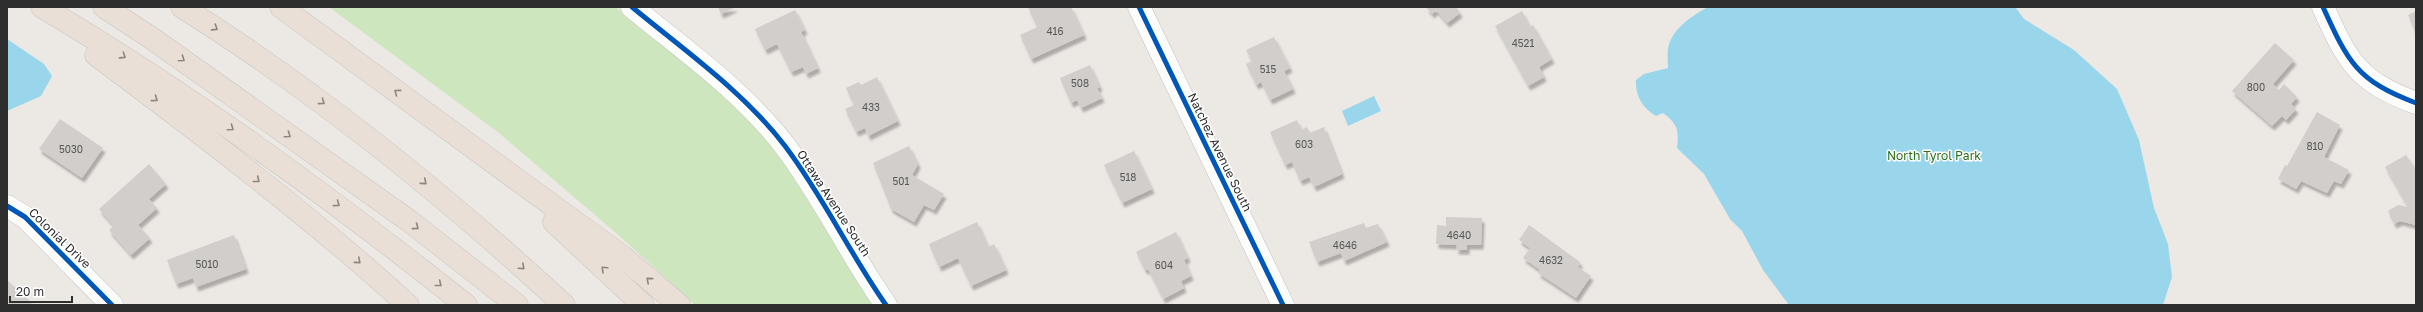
<svg xmlns="http://www.w3.org/2000/svg" width="2423" height="312" font-family="'Golos Text',sans-serif">
	<defs>
		<filter id="shadow"><feDropShadow dx="2.5" dy="4.5" stdDeviation="1" flood-color="#0004"/></filter>
	</defs>
	<rect width="100%" height="100%" fill="#ece8e4"/>
	<path fill="#cee6be" d="M329,7H616C662,45 711,81 752,124C799,173 839,247 875,305H695L616,233L499,133Z"/>
	<g fill="#99d6ec">
		<path d="M1708,7L2016,8L2024,19L2074,50L2117,89L2139,140L2154,208L2168,244L2172,277L2163,305H1789L1763,270L1742,231L1730,219L1704,174L1677,148C1679,130 1678,124 1663,113L1656,116C1642,108 1635,95 1636,80L1644,74L1668,68C1668,62 1667,55 1668,49C1671,29 1692,16 1708,7Z"/>
		<polygon points="7,39 44,64 52,76 41,96 7,111"/>
		<polygon points="1374,96 1381,111 1348,126 1342,111"/>
	</g>
	<g fill="#d1cecb" filter="url(#shadow)">
		<polygon points="718,7 736,7 721,14"/>
		<polygon points="1028,7 1071,7 1084,35 1031,59 1020,35 1037,27"/>
		<polygon points="1426,7 1456,7 1460,13 1447,23 1436,10 1432,14"/>
		<polygon points="795,10 805,30 801,32 818,68 806,74 803,67 791,72 777,44 765,50 755,29"/>
		<polygon points="1522,11 1530,27 1533,25 1552,59 1539,67 1544,77 1528,86 1495,26"/>
		<polygon points="2416,11 2416,34 2408,15"/>
		<polygon points="1274,37 1290,68 1284,71 1293,89 1270,100 1261,82 1256,85 1246,64 1252,61 1246,50"/>
		<polygon points="2275,43 2294,60 2273,84 2279,90 2284,84 2297,97 2291,104 2296,109 2286,120 2282,116 2272,126 2232,91"/>
		<polygon points="1090,65 1100,87 1097,88 1102,98 1081,108 1077,100 1071,103 1060,78"/>
		<polygon points="877,77 898,121 868,136 865,128 856,132 845,109 854,105 846,88 859,82 861,85"/>
		<polygon points="2317,112 2340,125 2324,157 2349,170 2341,184 2334,181 2327,193 2301,181 2296,189 2278,179 2285,165 2287,166"/>
		<polygon points="60,119 103,148 82,178 39,149"/>
		<polygon points="1297,120 1301,130 1307,127 1310,133 1324,127 1342,174 1314,187 1309,177 1300,181 1292,162 1285,165 1270,132"/>
		<polygon points="909,146 918,164 912,175 944,194 934,210 924,205 914,222 891,209 873,163"/>
		<polygon points="1134,151 1152,189 1122,203 1104,165"/>
		<polygon points="2406,155 2416,170 2416,225 2400,221 2394,224 2388,211 2398,205 2408,207 2385,167"/>
		<polygon points="149,164 166,184 149,199 157,208 138,225 150,238 131,255 109,230 114,226 99,209"/>
		<polygon points="1446,217 1482,218 1481,245 1467,245 1467,250 1456,250 1457,245 1436,244 1437,225 1446,226"/>
		<polygon points="977,222 988,247 994,244 1006,270 971,286 958,258 939,267 929,244"/>
		<polygon points="1364,223 1366,228 1378,224 1387,242 1344,261 1341,253 1317,262 1309,242"/>
		<polygon points="1529,225 1580,262 1578,267 1591,276 1576,298 1538,273 1540,270 1523,258 1530,248 1519,240"/>
		<polygon points="1176,232 1188,258 1184,260 1191,276 1181,281 1184,288 1163,299 1148,269 1145,270 1136,252"/>
		<polygon points="234,235 246,269 196,287 193,278 176,284 167,260"/>
		<polygon points="7,280 31,302 29,305 7,305"/>
	</g>
	<g fill="none" stroke-linecap="round" stroke-linejoin="round">
		<defs>
			<g id="minor">
				<path d="M632,7C684,50 743,91 785,146C823,196 850,254 886,305"/>
				<polyline points="1139,7 1283,305"/>
				<path d="M2323,7C2348,62 2357,81 2416,103"/>
				<polyline points="7,206 25,217 112,305"/>
			</g>
			<g id="highway">
				<path d="M42,7C191,95 330,197 466,305"/>
				<polyline points="104,7 150,37 408,220 517,305"/>
				<path d="M182,7C319,93 445,195 564,305"/>
				<polyline points="281,7 623,257 679,305"/>
				<path d="M96,55C202,134 310,216 408,305"/>
				<polyline points="554,222 643,305"/>
			</g>
		</defs>
		<use href="#minor" stroke="#c5c4c5" stroke-width="23"/>
		<use href="#highway" stroke="#c6c5c4" stroke-width="23"/>
		<use href="#minor" stroke="#fcfcfb" stroke-width="22"/>
		<use href="#highway" stroke="#eadfd6" stroke-width="22"/>
		<defs>
			<g id="cycleway">
				<path d="M632,7C684,50 743,91 785,146C823,196 850,254 886,305"/>
				<polyline points="1139,7 1283,305"/>
				<path d="M2323,7C2348,62 2357,81 2416,103"/>
				<polyline points="7,206 25,217 112,305"/>
			</g>
		</defs>
		<use href="#cycleway" stroke="#fff" stroke-width="8"/>
		<use href="#cycleway" stroke="#0057b8" stroke-width="5"/>
	</g>
	<defs><path id="oneway-chevron" d="M-2-3.5L2.5 0L-2 3.5" fill="none" stroke-width="1.6" stroke-linecap="round" stroke-linejoin="round"/></defs>
	<g stroke="#8c8682">
		<use href="#oneway-chevron" transform="translate(215 28) rotate(33)"/>
		<use href="#oneway-chevron" transform="translate(123 56) rotate(33)"/>
		<use href="#oneway-chevron" transform="translate(182 59) rotate(35)"/>
		<use href="#oneway-chevron" transform="translate(397 92) rotate(-143)"/>
		<use href="#oneway-chevron" transform="translate(155 99) rotate(37)"/>
		<use href="#oneway-chevron" transform="translate(322 102) rotate(36)"/>
		<use href="#oneway-chevron" transform="translate(231 128) rotate(35)"/>
		<use href="#oneway-chevron" transform="translate(288 135) rotate(35)"/>
		<use href="#oneway-chevron" transform="translate(257 180) rotate(39)"/>
		<use href="#oneway-chevron" transform="translate(424 182) rotate(40)"/>
		<use href="#oneway-chevron" transform="translate(337 204) rotate(37)"/>
		<use href="#oneway-chevron" transform="translate(416 227) rotate(37)"/>
		<use href="#oneway-chevron" transform="translate(358 261) rotate(41)"/>
		<use href="#oneway-chevron" transform="translate(522 267) rotate(42)"/>
		<use href="#oneway-chevron" transform="translate(604 269) rotate(-137)"/>
		<use href="#oneway-chevron" transform="translate(649 280) rotate(-139)"/>
		<use href="#oneway-chevron" transform="translate(439 284) rotate(39)"/>
	</g>
	<g text-anchor="middle" dominant-baseline="central" stroke-width="3" stroke-linejoin="round" paint-order="stroke">
		<g font-size="10" fill="#585857">
			<text x="1055" y="31">416</text>
			<text x="1523" y="43">4521</text>
			<text x="1268" y="69">515</text>
			<text x="1080" y="83">508</text>
			<text x="2256" y="87">800</text>
			<text x="871" y="107">433</text>
			<text x="1304" y="144">603</text>
			<text x="2315" y="146">810</text>
			<text x="71" y="149">5030</text>
			<text x="1128" y="177">518</text>
			<text x="901" y="181">501</text>
			<text x="1459" y="235">4640</text>
			<text x="1345" y="245">4646</text>
			<text x="1551" y="260">4632</text>
			<text x="207" y="264">5010</text>
			<text x="1164" y="265">604</text>
		</g>
		<g font-size="12" fill="#2e2e2e" stroke="#fff">
			<text transform="translate(1220 152) rotate(64)">Natchez Avenue South</text>
			<text transform="translate(834 203) rotate(57)">Ottawa Avenue South</text>
			<text transform="translate(60 238) rotate(44)">Colonial Drive</text>
		</g>
		<g font-size="12" fill="#2c6e1b" stroke="#fff">
			<text x="1934" y="155">North Tyrol Park</text>
		</g>
	</g>
	<rect width="2423" height="312" fill="none" stroke="#2e2e2e" stroke-width="16"/>
	<path d="M10 296v6h62v-6" fill="none" stroke="#2e2e2e" stroke-width="2"/>
	<text x="16" y="296" font-size="12" fill="#2e2e2e" stroke="#ffffff" stroke-width="3" paint-order="stroke">20 m</text>
</svg>
